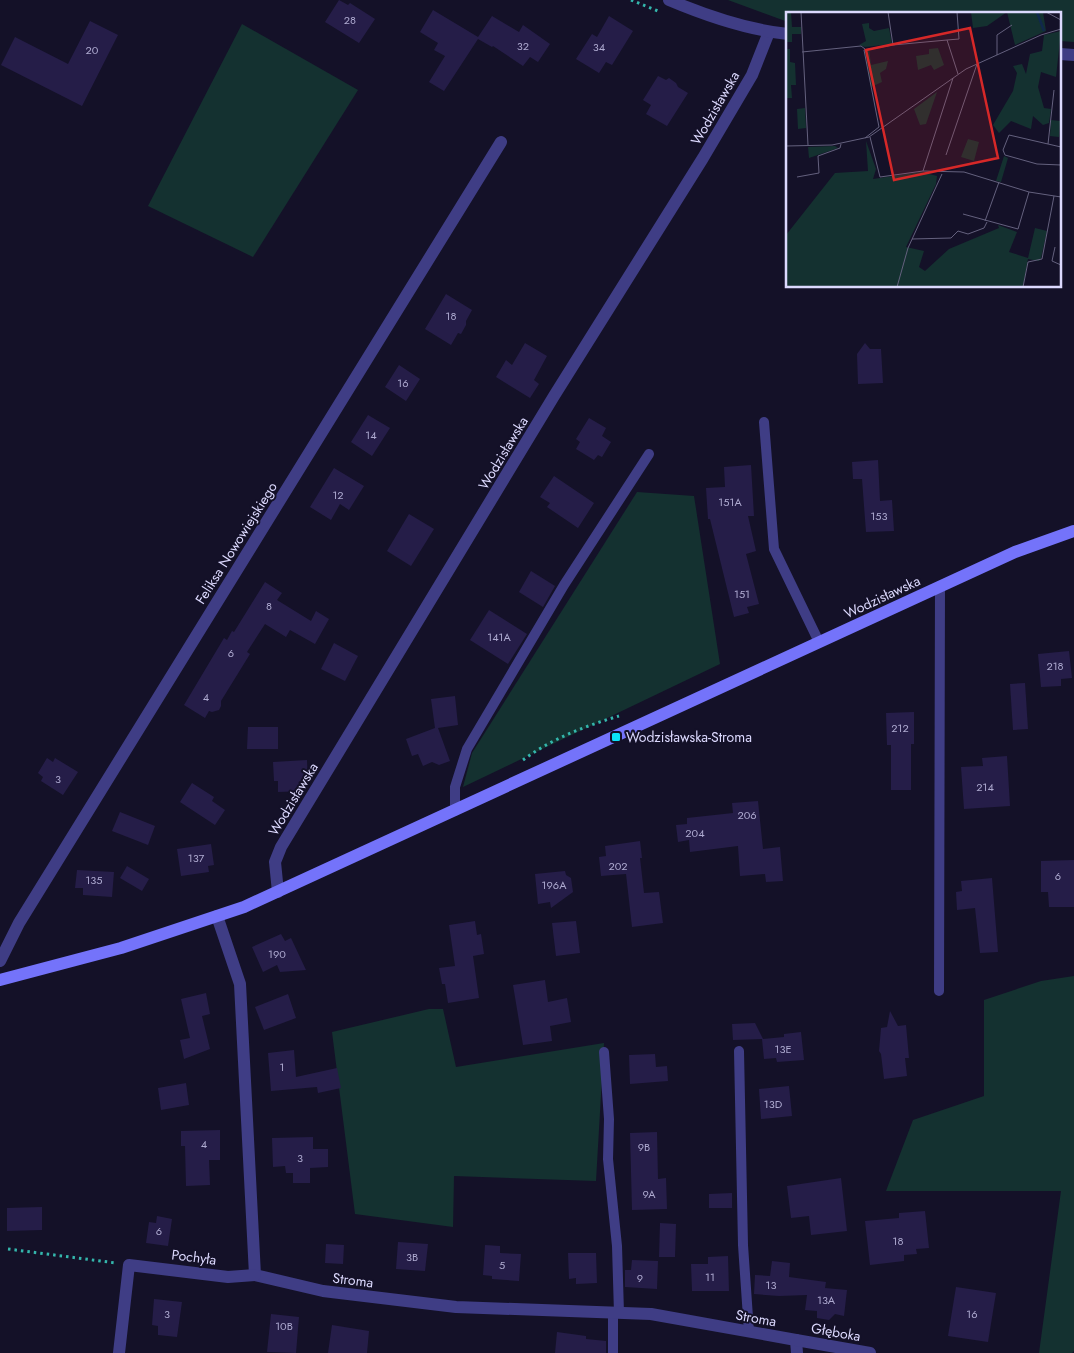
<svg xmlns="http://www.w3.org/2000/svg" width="1074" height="1353" font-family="Jost,sans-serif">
	<rect width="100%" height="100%" fill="#141128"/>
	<g fill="#143130">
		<polygon points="728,0 1074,0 1074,42 1060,41 1060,14 788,14 788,22"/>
		<polygon points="242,24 358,90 253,257 148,206"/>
		<polygon points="637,492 694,496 720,664 463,787 472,753"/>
		<polygon points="1074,976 1074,1351 1072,1353 1039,1353 1061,1191 886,1191 913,1120 984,1096 984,1000 1041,981"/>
		<polygon points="429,1009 443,1009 456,1067 604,1043 596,1181 454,1176 453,1227 355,1214 332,1032"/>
	</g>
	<g fill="#251d48">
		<polygon points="339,0 348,5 350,3 375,19 359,43 325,22"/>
		<polygon points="433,10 478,37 492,16 519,32 523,25 550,44 538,62 530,57 523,66 493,46 492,47 478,39 444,91 429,82 445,56 434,50 438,43 420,32"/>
		<polygon points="609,16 633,31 612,65 606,62 599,73 576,59 592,34 597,37"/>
		<polygon points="90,21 118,35 82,106 1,65 15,37 68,64"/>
		<polygon points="658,76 666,80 669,78 676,83 678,87 688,93 667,126 646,114 651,105 643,100"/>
		<polygon points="446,294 472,310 466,321 466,325 461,334 458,333 451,345 425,329"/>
		<polygon points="525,343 547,356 534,380 539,384 530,398 496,377 506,360 512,365"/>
		<polygon points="865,343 870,349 881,349 883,383 858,384 857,354"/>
		<polygon points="399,365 420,379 406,401 385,387"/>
		<polygon points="368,415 390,428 372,456 351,442"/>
		<polygon points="589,418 606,428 602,436 611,442 602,457 598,455 594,460 576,449 580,442 576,439"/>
		<polygon points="878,460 880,501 892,500 894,531 866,532 862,479 853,479 852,462"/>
		<polygon points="751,465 754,516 748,516 756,551 746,554 759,604 747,607 749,613 734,617 710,519 708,519 706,488 725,487 724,467"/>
		<polygon points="334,468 364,486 349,510 340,504 331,520 310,507"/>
		<polygon points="554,476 594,503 578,528 547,507 550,503 540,497"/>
		<polygon points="409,514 434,529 411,566 387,551"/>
		<polygon points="531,571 555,586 543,607 519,592"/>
		<polygon points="265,582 282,593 277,600 311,621 316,611 329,619 315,644 290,630 286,637 265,624 247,652 250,654 221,701 221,706 219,710 212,712 209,711 205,718 184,705 224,638 227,640 232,631 234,632"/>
		<polygon points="489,610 527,634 508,664 470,640"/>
		<polygon points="334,643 358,656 345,681 321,669"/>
		<polygon points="1069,651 1072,678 1061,679 1061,686 1041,687 1038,654"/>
		<polygon points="1025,683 1028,729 1013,730 1010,684"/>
		<polygon points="455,696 458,725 438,728 450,761 439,765 432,762 423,766 418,754 412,756 406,739 435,728 431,699"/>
		<polygon points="914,712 914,744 911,744 911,790 891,790 891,745 887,745 886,713"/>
		<polygon points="248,727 278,727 278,749 247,749"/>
		<polygon points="1007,756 1010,806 964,809 961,767 983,766 982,758"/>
		<polygon points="47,758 53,762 55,758 78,772 63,795 41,781 43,777 38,773"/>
		<polygon points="307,760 308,787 305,791 278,792 278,781 274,781 273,762"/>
		<polygon points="192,783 214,797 212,801 225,810 215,825 180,802"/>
		<polygon points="758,801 763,849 780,847 783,881 766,882 765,874 740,876 738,846 690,852 689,840 678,842 676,825 687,824 687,818 733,813 732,803"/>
		<polygon points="120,812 155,826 148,845 112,831"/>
		<polygon points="640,841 642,858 640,858 644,893 659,892 663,923 632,927 626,874 601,876 599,857 606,856 605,846"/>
		<polygon points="211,844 214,865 208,866 209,872 181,876 177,849"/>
		<polygon points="1074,860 1074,907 1049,907 1048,892 1041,892 1041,861"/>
		<polygon points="127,866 149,879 142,891 120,878"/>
		<polygon points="77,870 114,872 112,897 83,895 83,888 75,888"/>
		<polygon points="565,871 566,875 571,878 573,892 551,908 550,902 538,904 535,874"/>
		<polygon points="992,878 998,952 980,953 975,908 957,910 956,892 962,891 961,881"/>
		<polygon points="475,921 477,935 481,934 484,954 473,956 479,998 448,1003 445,984 442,984 439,968 455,966 449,925"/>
		<polygon points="576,921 580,953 556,956 552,923"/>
		<polygon points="281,934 285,941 291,938 306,970 280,972 277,965 263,972 252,947"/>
		<polygon points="545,980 548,1002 567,998 571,1022 550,1026 552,1041 523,1045 513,985"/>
		<polygon points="206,993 210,1014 202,1016 210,1049 184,1059 180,1040 190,1038 181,999"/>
		<polygon points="288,994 296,1018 264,1030 255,1007"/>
		<polygon points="890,1011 898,1026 906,1025 909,1058 905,1058 907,1076 884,1079 881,1054 879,1051 881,1028 887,1027"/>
		<polygon points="755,1023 763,1039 784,1037 784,1034 801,1032 804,1060 777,1062 776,1058 764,1059 762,1039 733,1040 732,1024"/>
		<polygon points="294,1050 296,1077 337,1068 341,1088 318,1093 317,1087 271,1091 268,1053"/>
		<polygon points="655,1054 656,1067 667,1066 668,1081 630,1084 629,1055"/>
		<polygon points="186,1083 189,1105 161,1110 158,1088"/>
		<polygon points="789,1086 792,1116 761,1119 759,1089"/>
		<polygon points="220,1130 220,1160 209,1160 210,1185 186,1186 185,1146 181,1146 181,1131"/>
		<polygon points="657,1132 658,1179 666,1178 667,1209 632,1210 630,1133"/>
		<polygon points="313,1137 313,1149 328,1149 328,1167 310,1168 310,1183 293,1183 293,1173 286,1173 285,1166 273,1167 272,1138"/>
		<polygon points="841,1178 847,1231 811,1235 809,1216 791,1218 787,1186"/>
		<polygon points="732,1193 732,1208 709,1208 709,1194"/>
		<polygon points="42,1207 42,1230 7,1231 7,1208"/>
		<polygon points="925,1211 929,1248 916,1249 917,1254 904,1255 904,1261 870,1265 865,1221 899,1218 899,1213"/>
		<polygon points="157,1216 172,1219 168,1246 146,1243 149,1222 156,1223"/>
		<polygon points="660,1223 676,1224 675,1257 659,1257"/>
		<polygon points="398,1242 428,1244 425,1271 396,1269"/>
		<polygon points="326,1244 344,1245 343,1264 325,1263"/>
		<polygon points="485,1245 500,1246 500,1253 521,1254 519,1281 492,1279 492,1276 483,1275"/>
		<polygon points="568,1253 596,1253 597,1283 576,1284 576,1278 569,1279"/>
		<polygon points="728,1256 729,1291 692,1291 691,1264 708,1264 708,1257"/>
		<polygon points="632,1260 658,1261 657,1289 625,1287 625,1270 631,1270"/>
		<polygon points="772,1261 790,1263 789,1277 826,1282 825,1288 847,1290 844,1316 835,1314 829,1320 817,1318 817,1311 805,1310 807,1295 779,1296 754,1294 755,1275 770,1276"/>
		<polygon points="956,1287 996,1293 988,1342 948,1336"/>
		<polygon points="154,1299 182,1302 177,1337 158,1335 158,1326 152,1325"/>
		<polygon points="271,1314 299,1317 296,1353 267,1352"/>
		<polygon points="332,1325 369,1331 367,1353 328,1353"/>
		<polygon points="557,1332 586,1336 586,1339 606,1341 606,1353 555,1353"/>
	</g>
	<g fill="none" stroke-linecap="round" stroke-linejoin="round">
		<g stroke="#34b6ac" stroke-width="3" stroke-dasharray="2.5 4" stroke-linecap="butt">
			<polyline points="631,0 658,11"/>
			<path d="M523,760C551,739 585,726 619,716"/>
			<polyline points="8,1249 116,1263"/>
		</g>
		<g stroke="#3f3d85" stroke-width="10">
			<polyline points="764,422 774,549 819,642"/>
			<polyline points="455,811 455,787 467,749 564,585 649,454"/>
			<polyline points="939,991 940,586"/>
			<polyline points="739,1051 743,1245 749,1332"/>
			<polyline points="604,1052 609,1119 608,1159 617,1246 619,1313"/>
			<polyline points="613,1353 613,1313"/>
		</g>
		<g stroke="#3f3d85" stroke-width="12">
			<polyline points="278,892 275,862 281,847 554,396 703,158 752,75 769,32"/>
			<polyline points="217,916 240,984 255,1275 323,1291 456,1307 651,1314 796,1340 797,1353"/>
			<polyline points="0,961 19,923 501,142"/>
			<polyline points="796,1340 870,1353"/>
			<polyline points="119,1353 129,1265 228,1277 255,1275"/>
		</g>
		<g stroke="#3f3d85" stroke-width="12">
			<path d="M669,0C707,16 747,30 788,34"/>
			<polyline points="1060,54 1074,55"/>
		</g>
		<polyline stroke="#7473fa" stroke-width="12" points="0,980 121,948 244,907 1015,552 1074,531"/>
	</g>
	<rect fill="#0be3f7" stroke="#141128" stroke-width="2" x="611" y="732" width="10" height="10" rx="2.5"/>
	<g text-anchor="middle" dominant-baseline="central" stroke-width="4" stroke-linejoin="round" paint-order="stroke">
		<g font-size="11" fill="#aeaad0">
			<text x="350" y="20">28</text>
			<text x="523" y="46">32</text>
			<text x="599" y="47">34</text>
			<text x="92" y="50">20</text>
			<text x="451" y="316">18</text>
			<text x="403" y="383">16</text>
			<text x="371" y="435">14</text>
			<text x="338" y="495">12</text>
			<text x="730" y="502">151A</text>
			<text x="879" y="516">153</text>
			<text x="742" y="594">151</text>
			<text x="269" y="606">8</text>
			<text x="499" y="637">141A</text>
			<text x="231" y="653">6</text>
			<text x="1055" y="666">218</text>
			<text x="206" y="697">4</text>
			<text x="900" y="728">212</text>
			<text x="58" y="779">3</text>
			<text x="985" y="787">214</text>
			<text x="747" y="815">206</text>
			<text x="695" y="833">204</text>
			<text x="196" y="858">137</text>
			<text x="618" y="866">202</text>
			<text x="1058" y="876">6</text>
			<text x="94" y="880">135</text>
			<text x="554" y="885">196A</text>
			<text x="277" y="954">190</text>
			<text x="783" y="1049">13E</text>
			<text x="282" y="1067">1</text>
			<text x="773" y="1104">13D</text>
			<text x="204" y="1144">4</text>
			<text x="644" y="1147">9B</text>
			<text x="300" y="1158">3</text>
			<text x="649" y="1194">9A</text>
			<text x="159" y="1231">6</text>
			<text x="898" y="1241">18</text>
			<text x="412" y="1257">3B</text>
			<text x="502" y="1265">5</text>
			<text x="710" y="1277">11</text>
			<text x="640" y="1278">9</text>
			<text x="771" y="1285">13</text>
			<text x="826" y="1300">13A</text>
			<text x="167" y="1314">3</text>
			<text x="972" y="1314">16</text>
			<text x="284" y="1326">10B</text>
		</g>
		<g font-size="14" fill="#dcd9fe" stroke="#141128">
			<text transform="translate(715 108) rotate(-60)">Wodzisławska</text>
			<text transform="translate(503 453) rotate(-59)">Wodzisławska</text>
			<text transform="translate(236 543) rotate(-58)">Feliksa Nowowiejskiego</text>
			<text transform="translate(882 597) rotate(-25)">Wodzisławska</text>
			<text transform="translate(293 799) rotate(-59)">Wodzisławska</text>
			<text transform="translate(194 1257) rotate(7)">Pochyła</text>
			<text transform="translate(353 1280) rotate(7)">Stroma</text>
			<text transform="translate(756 1318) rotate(10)">Stroma</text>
			<text transform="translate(836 1332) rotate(10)">Głęboka</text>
		</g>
		<g font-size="14" fill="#dcd9fe" stroke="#141128" text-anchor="start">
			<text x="626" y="737">Wodzisławska-Stroma</text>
		</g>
	</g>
	<g transform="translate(786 12)">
		<rect width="275" height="275" fill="#141128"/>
		<path d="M0,0H5L6,15H15V22H6V30H0ZM185,0H221L201,14L187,16ZM221,0H257L260,19L229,33ZM83,11V16L88,19L103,16L106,32L79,35L73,33L80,29L76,12ZM275,19L270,65L255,60L252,75L258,96L265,97L263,111L257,113L247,104L245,117L225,109L213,121L207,113L227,79L231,61L227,54L236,52L240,62L244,42L256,39L258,23ZM83,36L85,53L102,49L100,57L94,61L96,70L85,75L79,40ZM152,36L158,53L148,58L145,53L132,58L130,44L143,42V37ZM0,37H4V50L9,51L10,73H5L6,86H0ZM151,80L140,112L134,113L128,97ZM19,96L20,116L12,117L11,97ZM265,108L274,109L273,125L264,124ZM182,127L193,130L188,149L175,145ZM80,129L90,157L87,167L135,160L151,164L150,172L120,235L138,239L133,255L139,259L163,237L213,216L212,213L231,220L223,240L242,246L249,216L261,219L255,246L253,249L242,247L237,275H0V223L49,161L82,159ZM49,134L52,136L23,146L22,135ZM218,144L222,146L215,170L210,169Z" fill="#143130"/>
		<path fill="none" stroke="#10284c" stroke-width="2.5" d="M251,0L258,19"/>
		<path fill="none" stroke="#64617e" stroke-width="1" d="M15,0L22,133M102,0L107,33L161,28L172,62M260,0L275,8M161,28L173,27L171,0M16,40L75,34L79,37M211,43V23L226,13M84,125L94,165L137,159L178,160L243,180L275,185M79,126L93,115L78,38L107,33M262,132L268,78M0,134L46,133L83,125L180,57L255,23L275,17M275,135L223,123L217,138L219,143L251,152L275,153M160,143L191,52M137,159L167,66M11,165L33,161L32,144L54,136L55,132M177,202L232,217L243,180M199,209L213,170M126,227L165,226L172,219L182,222L198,216L201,210M269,235L266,249L275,253M111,275L122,236L156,162M237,275L242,250L256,247L268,184"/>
		<path fill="#d62828" fill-opacity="0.15" stroke="#d62828" stroke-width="2.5" d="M184,16L212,146L108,168L80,38Z"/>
		<rect width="275" height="275" fill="none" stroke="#dcd9fe" stroke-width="2.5"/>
	</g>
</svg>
